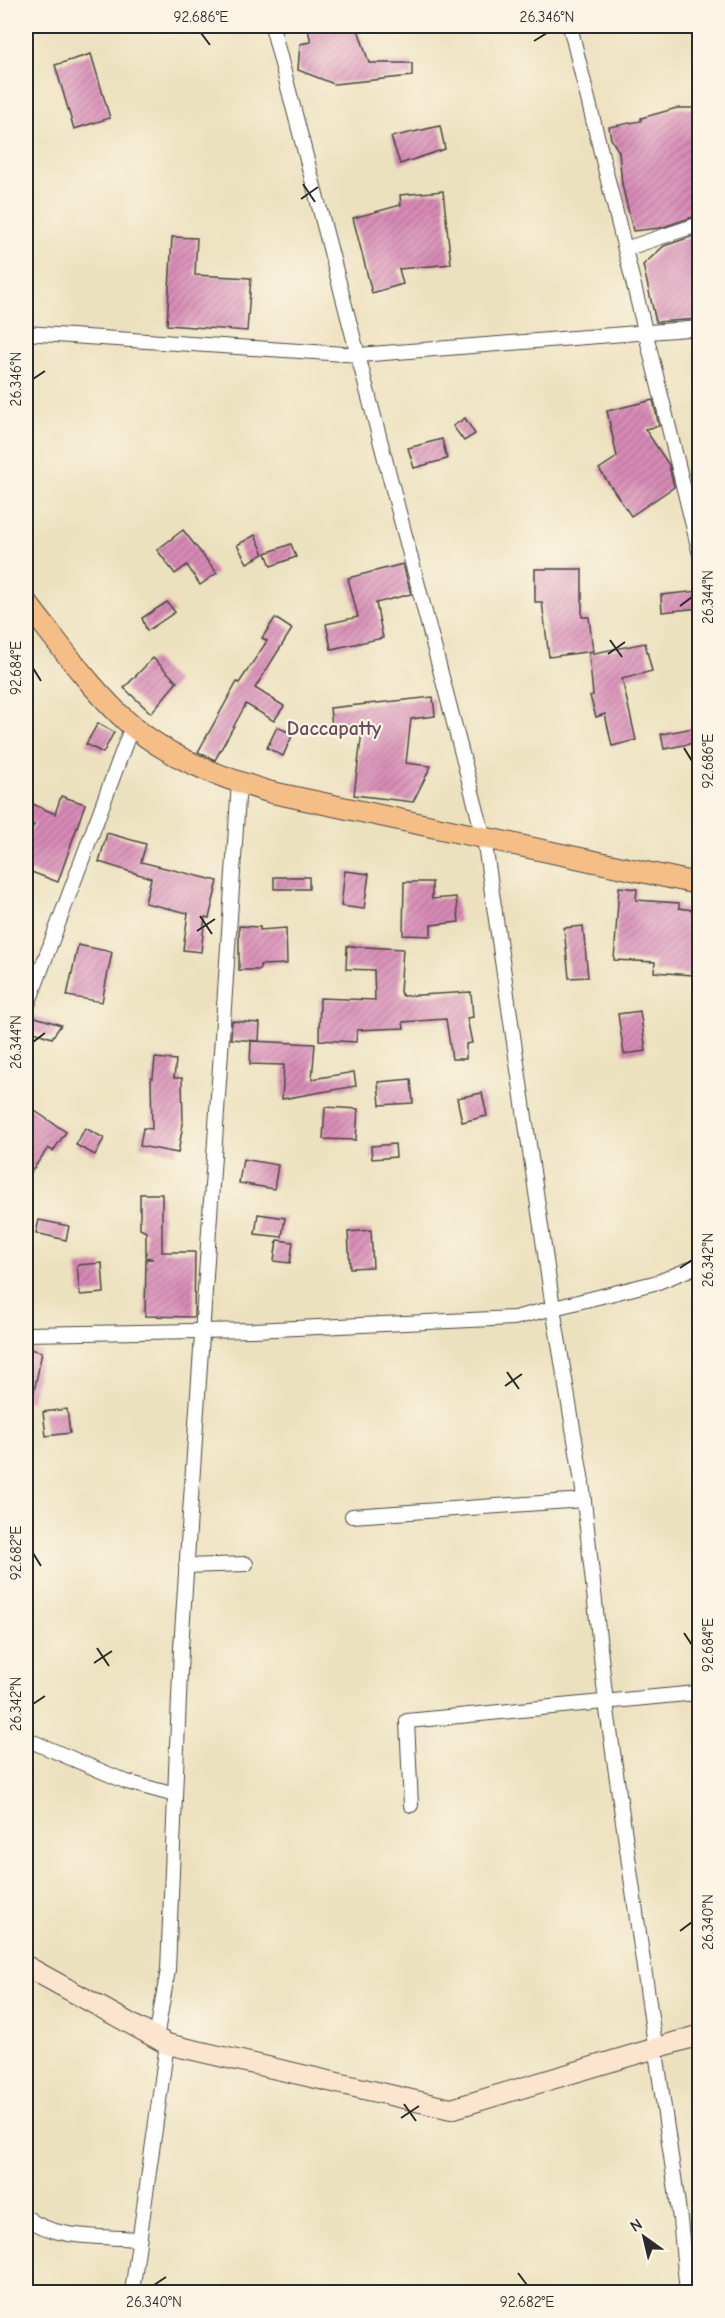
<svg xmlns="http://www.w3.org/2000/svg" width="725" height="2318" font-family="'Comic Neue',sans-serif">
	<defs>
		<pattern id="building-hatch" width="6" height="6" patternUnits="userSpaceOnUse" patternTransform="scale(1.5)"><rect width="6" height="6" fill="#d78ab6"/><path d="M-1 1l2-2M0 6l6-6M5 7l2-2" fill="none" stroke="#af7194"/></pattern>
	</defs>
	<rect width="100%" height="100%" fill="#fcf5e5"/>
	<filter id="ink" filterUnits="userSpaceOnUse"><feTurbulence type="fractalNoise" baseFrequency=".0167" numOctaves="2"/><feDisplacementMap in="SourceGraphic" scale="12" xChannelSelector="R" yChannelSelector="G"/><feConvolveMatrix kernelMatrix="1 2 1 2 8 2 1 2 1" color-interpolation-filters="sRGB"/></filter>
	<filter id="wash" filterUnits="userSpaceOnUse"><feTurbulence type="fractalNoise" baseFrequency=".008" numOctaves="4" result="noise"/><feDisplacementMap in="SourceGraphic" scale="24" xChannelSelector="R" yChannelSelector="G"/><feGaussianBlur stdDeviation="1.35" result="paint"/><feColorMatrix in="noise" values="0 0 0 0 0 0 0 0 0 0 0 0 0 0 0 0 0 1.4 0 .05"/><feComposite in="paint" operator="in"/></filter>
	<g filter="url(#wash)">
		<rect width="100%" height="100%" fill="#ece1be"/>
		<g id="blocks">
			<g fill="url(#building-hatch)">
				<polygon points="307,26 357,26 369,63 412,63 412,76 334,84 298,70 300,44 311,42"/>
				<polygon points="91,54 110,118 74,129 55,65"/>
				<polygon points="677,108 694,108 699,150 699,215 660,228 633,231 622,184 619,152 611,139 609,127 641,121 641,118"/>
				<polygon points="440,126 445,149 400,164 391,137"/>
				<polygon points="443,191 451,264 399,269 403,284 372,293 353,218 401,205 400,195"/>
				<polygon points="699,234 699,319 656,322 643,265 664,246"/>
				<polygon points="172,237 197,238 195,275 251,278 247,331 167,325"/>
				<polygon points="653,400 659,426 645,429 669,465 674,487 631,516 599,469 617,457 607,411"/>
				<polygon points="465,418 475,434 464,441 453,426"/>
				<polygon points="442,439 447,459 414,468 408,448"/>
				<polygon points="183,530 217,573 200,585 187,565 175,574 157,550"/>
				<polygon points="255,535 264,554 247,563 237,545"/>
				<polygon points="291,544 296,557 271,566 266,553"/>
				<polygon points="403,564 411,594 376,603 383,638 331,649 326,624 358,617 348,578"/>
				<polygon points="535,569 582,569 582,617 589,617 593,651 549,657 542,602 535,602"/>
				<polygon points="699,591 699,608 662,612 661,595"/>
				<polygon points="167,602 175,612 147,631 142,618"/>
				<polygon points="275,618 292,629 255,688 284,706 274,721 246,704 215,760 198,752 237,682 239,683 267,641 262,638"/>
				<polygon points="645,643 652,671 622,679 636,740 612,746 605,714 596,717 590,696 593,695 589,654"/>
				<polygon points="153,658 177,682 151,713 124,688"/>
				<polygon points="433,697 435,716 411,719 406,763 431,766 413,802 354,795 363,724 332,727 330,708"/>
				<polygon points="98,723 114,732 103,753 86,744"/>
				<polygon points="277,727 293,734 283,756 267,748"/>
				<polygon points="699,727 699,742 664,749 661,734"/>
				<polygon points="61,796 85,804 58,882 26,870 26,838 34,825 26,821 26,801 55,814"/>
				<polygon points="107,833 146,844 141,862 218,881 209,918 205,917 201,952 183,950 188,913 145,903 151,878 99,862"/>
				<polygon points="345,871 369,874 364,909 341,906"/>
				<rect x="274" y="877" width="35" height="12"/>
				<polygon points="404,882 432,882 432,899 456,897 459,922 431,925 431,936 403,935"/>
				<polygon points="619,887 637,889 636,900 679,903 679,908 699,911 692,975 654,972 655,962 614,960"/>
				<polygon points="239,926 260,927 260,930 286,928 287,964 260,965 260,970 239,970"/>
				<polygon points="583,926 588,977 569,978 564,928"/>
				<polygon points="78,945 112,952 102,1002 67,996"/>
				<polygon points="347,946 403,949 400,992 403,996 471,992 473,1017 467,1018 472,1043 466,1044 466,1059 452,1059 446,1019 403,1022 404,1028 357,1030 356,1042 319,1040 320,998 375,1000 374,970 346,969"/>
				<polygon points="640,1011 646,1051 624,1054 618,1014"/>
				<polygon points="32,1016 61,1025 52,1038 28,1030"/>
				<polygon points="232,1021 260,1023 259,1041 231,1039"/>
				<polygon points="251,1041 315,1044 312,1079 354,1072 356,1086 282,1099 284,1065 250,1064"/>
				<polygon points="155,1058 176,1060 174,1078 182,1078 183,1124 178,1153 140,1146 143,1128 152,1129 151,1078 153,1078"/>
				<polygon points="411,1079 413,1103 380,1105 378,1082"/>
				<polygon points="482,1093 487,1116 462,1122 457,1098"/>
				<polygon points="26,1105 66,1132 53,1151 48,1148 26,1179"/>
				<polygon points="325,1107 358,1109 356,1140 323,1139"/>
				<polygon points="85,1128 104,1138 95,1155 76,1145"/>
				<polygon points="395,1144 396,1157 372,1159 371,1146"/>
				<polygon points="243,1159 278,1165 274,1189 239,1183"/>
				<polygon points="140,1194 162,1194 162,1252 195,1252 194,1317 145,1316 146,1259 153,1259 146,1257 146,1232 140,1229"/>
				<polygon points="258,1214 285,1218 282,1237 255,1234"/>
				<polygon points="39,1220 69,1226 66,1240 36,1233"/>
				<polygon points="371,1230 373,1267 350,1268 348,1232"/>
				<polygon points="277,1240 293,1242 290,1263 274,1261"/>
				<polygon points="102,1263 104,1293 80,1295 77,1265"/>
				<polygon points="26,1348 42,1352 32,1402 26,1401"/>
				<polygon points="67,1409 70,1433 46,1436 43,1412"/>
			</g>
		</g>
	</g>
	<g filter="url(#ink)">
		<use href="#blocks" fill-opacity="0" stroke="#484641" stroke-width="1.5"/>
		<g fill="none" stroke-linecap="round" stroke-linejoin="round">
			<defs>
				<g id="street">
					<polyline points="272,26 484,838 553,1308 582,1482 606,1703 680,2219 687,2292"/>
					<polyline points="570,26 700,554"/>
					<polyline points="625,249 700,224"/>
					<polyline points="26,333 359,355 700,328"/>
					<polyline points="26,1010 132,726"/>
					<polyline points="26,1334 253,1330 514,1318 658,1282 700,1265"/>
					<polyline points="352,1516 584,1500"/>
					<polyline points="186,1566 246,1564"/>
					<polyline points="26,1739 127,1782 175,1795"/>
					<polyline points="411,1805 407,1721 696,1693"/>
					<polyline points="156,2038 168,1970 181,1648 239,783"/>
					<path d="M26,2217C55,2240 101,2236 138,2239"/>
					<polyline points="132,2292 167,2044"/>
				</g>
				<polyline id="secondary" points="26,1966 167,2044 451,2109 700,2035"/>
				<path id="primary" d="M26,602C56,640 85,681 120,715C161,755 216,776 270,792L700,884"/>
			</defs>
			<use href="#street" stroke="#484641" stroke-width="16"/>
			<use href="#secondary" stroke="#484641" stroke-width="22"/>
			<use href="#primary" stroke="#484641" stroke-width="23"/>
			<use href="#street" stroke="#fff" stroke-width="14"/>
			<use href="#secondary" stroke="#fbe5cf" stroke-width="20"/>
			<use href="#primary" stroke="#f6be87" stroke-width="21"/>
		</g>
	</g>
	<path fill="none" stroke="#2b2b2b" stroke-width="2" d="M201,33L210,45M534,41L547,33M303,184L315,202M301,199L318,187M33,379L45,371M680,606L692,597M610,640L622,657M608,654L625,642M33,668L41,681M684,748L692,761M200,916L212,934M197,931L215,919M33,1042L45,1033M680,1268L692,1260M507,1372L519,1389M505,1386L522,1374M33,1553L41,1566M684,1633L692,1645M97,1648L109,1666M94,1663L112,1651M33,1704L45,1696M680,1931L692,1922M404,2104L416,2121M401,2118L419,2106M518,2273L527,2285M154,2285L166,2277"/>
	<g text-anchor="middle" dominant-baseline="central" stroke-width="4.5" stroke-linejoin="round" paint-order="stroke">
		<g font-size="20" font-weight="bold" fill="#674c5c" stroke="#fcf5e5">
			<text x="334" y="728">Daccapatty</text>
		</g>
	</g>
	<rect width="725" height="2318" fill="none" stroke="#fcf5e5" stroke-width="66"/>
	<g transform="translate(644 2237) rotate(326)" stroke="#fcf5e5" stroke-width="4.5" paint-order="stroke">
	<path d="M0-4.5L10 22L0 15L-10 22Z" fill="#2b2b2b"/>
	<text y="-9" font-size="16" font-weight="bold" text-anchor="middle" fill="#2b2b2b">N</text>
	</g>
	<rect x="33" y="33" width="659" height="2252" fill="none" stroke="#2b2b2b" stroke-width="2"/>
	<g font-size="15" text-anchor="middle" fill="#2b2b2b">
		<text x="201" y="22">92.686°E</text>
		<text x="547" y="22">26.346°N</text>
		<text transform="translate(16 379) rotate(-90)" y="5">26.346°N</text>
		<text transform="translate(708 597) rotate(-90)" y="5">26.344°N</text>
		<text transform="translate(16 668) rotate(-90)" y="5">92.684°E</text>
		<text transform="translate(708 761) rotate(-90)" y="5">92.686°E</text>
		<text transform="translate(16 1042) rotate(-90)" y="5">26.344°N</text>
		<text transform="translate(708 1260) rotate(-90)" y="5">26.342°N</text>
		<text transform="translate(16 1553) rotate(-90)" y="5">92.682°E</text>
		<text transform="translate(708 1645) rotate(-90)" y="5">92.684°E</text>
		<text transform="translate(16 1704) rotate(-90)" y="5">26.342°N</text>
		<text transform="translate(708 1922) rotate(-90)" y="5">26.340°N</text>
		<text x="154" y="2307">26.340°N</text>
		<text x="527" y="2307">92.682°E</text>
	</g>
</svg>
